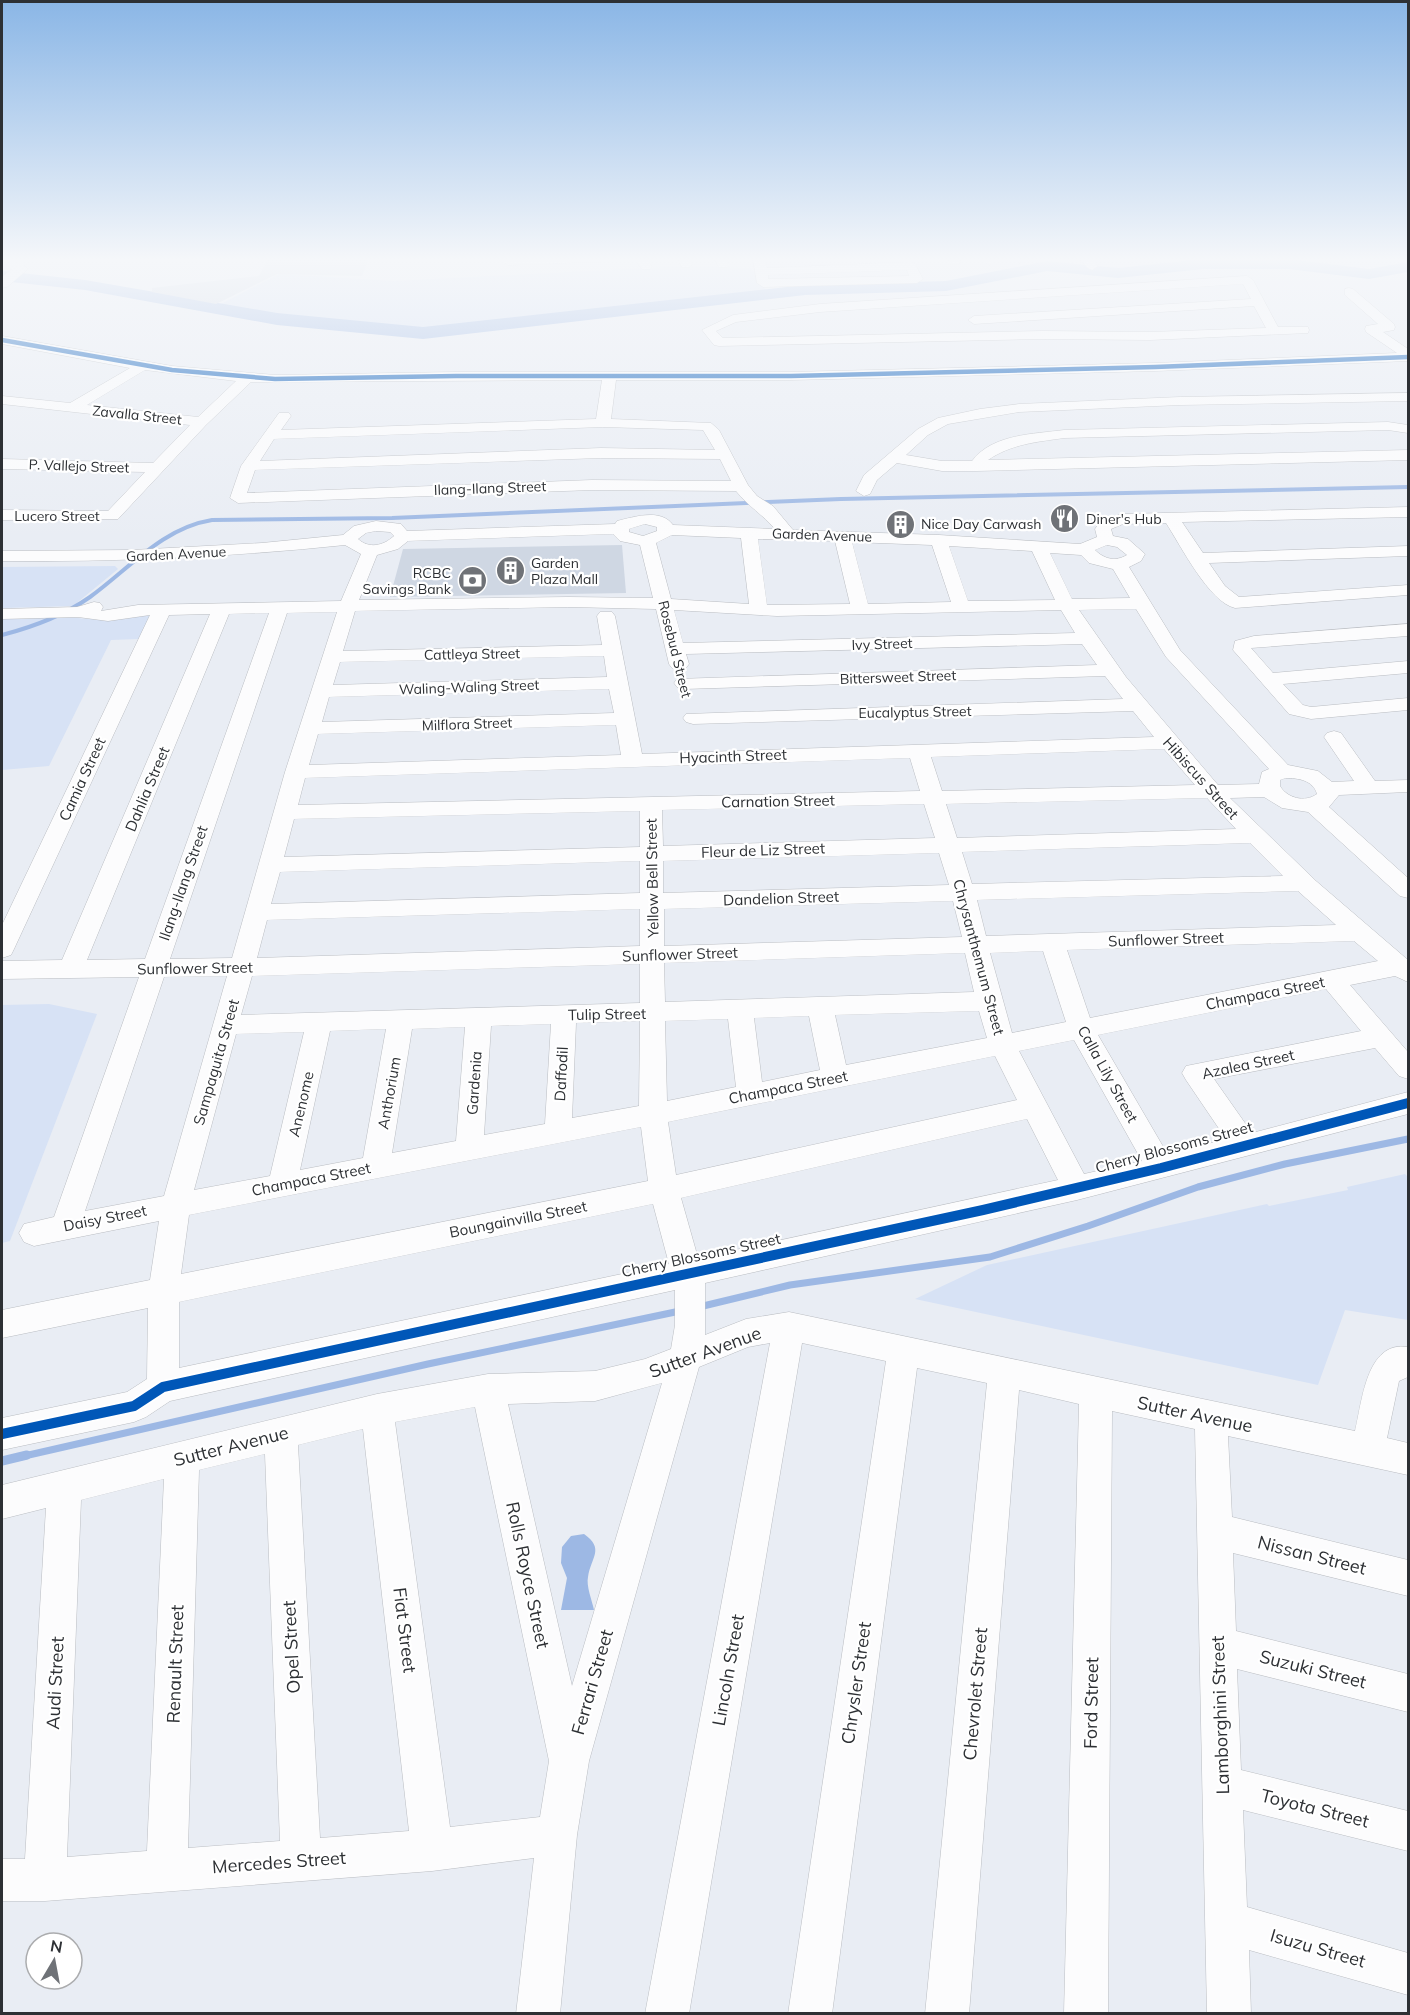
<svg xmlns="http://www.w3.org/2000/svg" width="1410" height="2015" font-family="Mulish,sans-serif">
	<rect width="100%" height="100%" fill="#e9edf4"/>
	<g fill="#d7e2f5">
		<polygon points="686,266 751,268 767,292 425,330 325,323 217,306 279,274 394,281"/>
		<polygon points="115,566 118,569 73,606 2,608 2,567"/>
		<path d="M135,615H150L139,639L111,640L49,766L2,770V619C23,618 47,615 69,617C96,620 108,621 135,615Z"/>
		<polygon points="49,1004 97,1014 10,1241 2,1243 2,1005"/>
		<polygon points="1405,1174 1408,1177 1408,1320 1345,1310 1318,1385 915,1299 987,1265 1267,1204 1269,1206 1348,1190 1347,1187"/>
	</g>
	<path fill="#9db8e4" d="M584,1534C605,1549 591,1557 588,1577C586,1586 592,1600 594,1610H561L567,1578L561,1563L562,1547L571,1536Z"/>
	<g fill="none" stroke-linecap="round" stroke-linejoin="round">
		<path stroke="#9db8e4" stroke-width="4" d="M2,635C33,627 63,616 90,597C129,569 162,528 212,520L392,518L841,499L1408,487"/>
		<g stroke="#9db8e4" stroke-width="7">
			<polyline points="699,1307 790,1285 990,1257 1088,1226 1198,1187 1285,1164 1408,1139"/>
			<polyline points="20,1457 428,1364 680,1311"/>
		</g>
		<polyline stroke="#9db8e4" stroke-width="9" points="2,1461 27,1455"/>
		<polygon fill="#9db8e4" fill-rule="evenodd" points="1203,259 1289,259 1369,269 1408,262 1408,272 1369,279 1289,269 1203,269 1118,278 1047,271 946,291 805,295 423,339 277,325 85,290 2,281 2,271 85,280 277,313 423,327 805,285 946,281 1047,261 1118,268"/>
	</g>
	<g fill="#cfd7e3">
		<polygon points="269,258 369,258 362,276 277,274 216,304 152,292 152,288 259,276"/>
		<polygon points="622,545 626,593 390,597 403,549"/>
	</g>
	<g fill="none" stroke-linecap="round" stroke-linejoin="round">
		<defs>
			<g id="minor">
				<polygon points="506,258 624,258 618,261 508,265 502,261"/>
				<polygon points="634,258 646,258 652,267 650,269 642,269"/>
				<polygon points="678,258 690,258 692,265 690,267 682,267"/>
				<polygon points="714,258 726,258 729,265 727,267 719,267"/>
				<path d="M753,258H765L767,268L911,262L915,264L923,279L917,283L763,287L757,283ZM907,270L909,276L768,279V275Z"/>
				<polygon points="947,258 959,258 961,262 959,264 951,264"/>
				<polygon points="982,258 994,258 996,261 990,265 986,263"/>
				<polygon points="1012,258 1024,258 1026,260 1020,263"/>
				<polygon points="1079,258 1091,258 1098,266 1092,270 1088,268"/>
				<path d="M1247,276L1253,280L1278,327H1308L1309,330L1308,333L1150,340L1043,339L719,346L714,345L702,330L733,315L820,304ZM1243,284L1251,299L974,316L968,320L974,324L1254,306L1266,328L1150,332L1043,331L723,338L716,331L736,322L820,312Z"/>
				<path d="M1349,288L1353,289L1394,324L1395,327L1394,330L1383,332L1408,349V361L1155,371L791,380H616L611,419L711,423L719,430L748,485L757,496L773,506L793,530L939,535L1080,544L1097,537L1095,529L1102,519L1123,514L1408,507V517L1182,522L1203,553L1408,546V556L1209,563L1225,586L1239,597L1408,585V595L1235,608C1209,602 1181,546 1166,523L1123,524L1111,529L1113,536L1128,539L1145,554L1141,561L1129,567L1180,650L1288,765L1318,771L1332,782L1354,781L1324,737L1327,733L1334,731L1341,733L1375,781L1408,780V792L1339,795L1329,807L1408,878V898L1400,896L1308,812L1282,808L1264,797L1230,798L1316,881L1408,960V982L1395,976L1350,985L1408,1052V1079L1399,1076L1375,1048L1214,1079L1252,1133L1408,1092V1114L1077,1200L705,1283V1335L746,1319L789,1312L1355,1431C1362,1403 1366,1340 1408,1347V1377L1399,1381L1387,1438L1408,1443V1475L1228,1436L1232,1517L1408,1560V1596L1233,1553L1236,1631L1408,1674V1712L1237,1669L1241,1770L1408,1811V1851L1243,1810L1247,1907L1408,1953V1995L1249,1950L1251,2014H1207L1195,1429L1112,1411L1108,2014H1064L1079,1404L1019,1390L969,2014H925L987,1383L917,1368L832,2014H788L886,1361L802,1343L689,2014H645L770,1343L748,1347L699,1367L589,1761L577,1835L560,2014H516L534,1858L432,1871L45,1901H2V1859H25L46,1508L2,1519V1485L377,1394L488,1374L595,1371L645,1359L671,1349L675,1325V1290L170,1401L146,1417L134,1422L2,1450V1418L127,1392L147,1379L148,1308L2,1338V1310L150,1280L159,1221L34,1246L24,1242L19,1233L24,1224L54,1217L139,977L2,979V961L62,960L210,614L169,615L14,949L11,955L2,958V925L150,615L108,621L78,617L2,619V609L77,607L94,602L100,603L103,607L101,611L138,605L341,601L361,554L345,545C231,557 117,562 2,561V551L132,550L262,543L343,535L354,526L376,521L401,524L407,531L615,524L617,521C634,517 661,508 673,525L775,529C763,515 748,506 736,491L592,490L238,503L230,498L241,466L279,413H289L291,416L281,430L596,419L602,380L251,382L206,425L118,519L2,520V510L108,511L145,472L2,469V459L153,463L190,425L2,404V396L70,403L130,368L2,344V336L172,366L275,375L456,372H791L1155,363L1397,353L1366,332L1365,329L1366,326L1378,324L1345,295V289ZM145,370L236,381L198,417L87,405ZM603,427L703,430L715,450L601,448L260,461L274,439ZM601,458L720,459L731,481L592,480L247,493L255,470ZM645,524L657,527V531L643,536L629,532V529ZM376,531L390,532L394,536C383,546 369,549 358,539L366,533ZM613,534L620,541L640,545L653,598L568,597L359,600L377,555L398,549L408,541ZM672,535L741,538L749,604L671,599L656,543ZM758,539L835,541L850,604L767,605ZM852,542L932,545L951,602L868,604ZM1107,545L1117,547L1127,555C1115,562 1104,559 1095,550ZM949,546L1032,551L1055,600L968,601ZM1050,553L1081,555L1089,563L1113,569L1130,598L1072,599ZM568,607L656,609L669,664L672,668H686L689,664L686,654L1082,644L1097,665L677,679L674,683L677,687L684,689L1105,676L1123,699L686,714L683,718L686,722L693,724L1133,711L1154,737L642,754L615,616L612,612H600L597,616L602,645L343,651L355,611ZM1136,609L1166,657L1269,769L1262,772L1259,784L1218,785L1126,677L1079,610ZM674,610L777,616L1061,610L1075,633L683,643ZM337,612L285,772L232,958L170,959L287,613ZM269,613L145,959L87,960L229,614ZM604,656L607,677L333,685L340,662ZM609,689L614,713L322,722L329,697ZM616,725L621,755L309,765L318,734ZM1164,749L1195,785L942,791L931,757ZM910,758L920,791L298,805L305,778ZM1286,778C1298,778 1313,780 1317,794C1305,803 1287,798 1280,786V780ZM1207,798L1236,829L957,838L946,804ZM924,804L935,838L663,846L662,810ZM640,811V847L284,857L294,819ZM1250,843L1283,876L972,884L962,852ZM939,853L949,885L663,893V861ZM640,861V893L271,904L280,872ZM1298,891L1336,925L986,936L977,900ZM953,901L962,937L664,946V909ZM640,909V946L257,958L267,920ZM1354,941L1378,961L1090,1018L1067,950ZM1043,951L1066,1022L1012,1033L990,953ZM965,953L974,992L665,1002L664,963ZM640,964V1003L241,1015L252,976ZM227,976L164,1196L85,1211L164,977ZM1326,989L1361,1031L1186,1066L1182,1073L1186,1080L1226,1139L1168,1155L1098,1035ZM979,1011L987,1038L846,1065L835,1015ZM809,1016L820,1070L762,1082L754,1018ZM728,1019L736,1087L667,1101L665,1021ZM640,1021L639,1106L572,1118L576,1023ZM551,1024L545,1124L484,1135L491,1026ZM465,1027L456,1141L392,1153L412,1029ZM386,1029L363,1158L300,1170L330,1031ZM304,1032L270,1176L194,1190L236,1034ZM1074,1040L1142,1161L1084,1174L1019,1051ZM995,1056L1017,1100L676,1175L668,1122ZM1027,1119L1058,1180L698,1258L681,1198ZM641,1127L648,1181L181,1274L189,1215ZM653,1204L669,1264L179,1368V1302ZM662,1383L572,1686L508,1404L595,1401ZM475,1407L549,1761L540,1817L450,1827L395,1422ZM363,1429L409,1831L320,1838L298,1445ZM265,1454L280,1841L188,1848L199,1470ZM164,1479L147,1851L67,1857L81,1500Z"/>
				<path d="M1408,393V401L1180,405L1019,412L948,424L928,435L906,455L942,461H972C992,434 1034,434 1064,430L1388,422L1408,425V433L1388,430L1064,438C1037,442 1011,444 988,460L1408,450V460L976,471H942L897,463L877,480L870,494L864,496L856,491L864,475L918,429L938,418L980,409L1019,404L1180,397Z"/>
				<polygon points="1408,624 1408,636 1251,648 1273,673 1408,661 1408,673 1283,684 1303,705 1311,707 1408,698 1408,710 1311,719 1289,714 1233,650 1235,641 1254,636"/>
			</g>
			<polygon id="major" points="2,258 17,258 28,269 7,287 2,288 2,277 12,269"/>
		</defs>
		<use href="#minor" stroke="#babdc2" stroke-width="1"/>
		<use href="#major" stroke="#bcc0c9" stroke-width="1"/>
		<use href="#minor" fill="#fcfcfd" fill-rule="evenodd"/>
		<use href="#major" fill="#f2f4f7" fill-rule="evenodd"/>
		<defs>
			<polyline id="cycleway-far1" points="2,340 172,370 275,379 456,376 791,376 1155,367 1408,357"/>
			<polyline id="cycleway" points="2,1434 134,1406 163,1387 983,1210 1161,1168 1408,1103"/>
		</defs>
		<use href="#cycleway-far1" stroke="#fff" stroke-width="7"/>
		<use href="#cycleway" stroke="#fff" stroke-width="14"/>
		<use href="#cycleway-far1" stroke="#0057b8" stroke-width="4.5"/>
		<use href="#cycleway" stroke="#0057b8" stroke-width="10"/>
	</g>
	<linearGradient id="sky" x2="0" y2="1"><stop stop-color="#8ab6e6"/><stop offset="0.48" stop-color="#f5f7fa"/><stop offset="1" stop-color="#f5f7fa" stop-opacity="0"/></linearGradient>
	<rect width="1410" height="540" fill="url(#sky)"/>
	<defs>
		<symbol id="restaurant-disc" viewBox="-11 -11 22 22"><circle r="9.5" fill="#6f7277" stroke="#fff"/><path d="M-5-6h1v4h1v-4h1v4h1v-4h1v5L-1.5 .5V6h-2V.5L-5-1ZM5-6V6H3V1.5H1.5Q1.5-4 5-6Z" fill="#fff"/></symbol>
		<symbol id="building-disc" viewBox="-11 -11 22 22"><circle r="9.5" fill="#6f7277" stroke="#fff"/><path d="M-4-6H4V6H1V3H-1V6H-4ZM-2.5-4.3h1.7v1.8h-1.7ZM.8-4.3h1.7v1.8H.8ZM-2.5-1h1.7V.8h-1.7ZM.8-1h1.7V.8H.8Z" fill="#fff"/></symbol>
		<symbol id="bank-disc" viewBox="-11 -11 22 22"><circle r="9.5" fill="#6f7277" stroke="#fff"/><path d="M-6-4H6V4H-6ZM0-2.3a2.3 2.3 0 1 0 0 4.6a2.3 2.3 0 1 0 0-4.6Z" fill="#fff"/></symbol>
	</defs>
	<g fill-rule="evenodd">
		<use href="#restaurant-disc" x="1048" y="502" width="33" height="33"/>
		<use href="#building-disc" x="884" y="508" width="33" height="33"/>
		<use href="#building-disc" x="494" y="554" width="33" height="33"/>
		<use href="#bank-disc" x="456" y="564" width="33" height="33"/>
	</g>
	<g text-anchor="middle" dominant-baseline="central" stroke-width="4.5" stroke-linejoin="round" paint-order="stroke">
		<g font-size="14" fill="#2d3034" stroke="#fff">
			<text transform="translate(137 415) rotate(6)">Zavalla Street</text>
			<text transform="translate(79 466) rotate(2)">P. Vallejo Street</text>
			<text transform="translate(490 488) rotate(-2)">Ilang-Ilang Street</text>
			<text x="57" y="516">Lucero Street</text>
			<text transform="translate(822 535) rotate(2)">Garden Avenue</text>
			<text transform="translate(176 554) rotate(-3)">Garden Avenue</text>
			<text transform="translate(882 644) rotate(-2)">Ivy Street</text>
			<text transform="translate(675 649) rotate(76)">Rosebud Street</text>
			<text transform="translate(472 654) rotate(-1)">Cattleya Street</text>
			<text transform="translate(898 677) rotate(-2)">Bittersweet Street</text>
			<text transform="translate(469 687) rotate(-2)">Waling-Waling Street</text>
			<text transform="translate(915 712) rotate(-1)">Eucalyptus Street</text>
			<text transform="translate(467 724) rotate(-2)">Milflora Street</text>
		</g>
		<g font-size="14" fill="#2d3034" stroke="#fff" text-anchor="start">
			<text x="1086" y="519">Diner's Hub</text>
			<text x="921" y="524">Nice Day Carwash</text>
			<text x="531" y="563">Garden<tspan x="531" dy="16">Plaza Mall</tspan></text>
			<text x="451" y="573" text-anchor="end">RCBC<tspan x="451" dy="16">Savings Bank</tspan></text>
		</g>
		<g font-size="15" fill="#2d3034" stroke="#fff">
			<text transform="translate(733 756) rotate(-2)">Hyacinth Street</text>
			<text transform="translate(1201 778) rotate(48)">Hibiscus Street</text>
			<text transform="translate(82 779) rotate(-65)">Camia Street</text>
			<text transform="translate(147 789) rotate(-67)">Dahlia Street</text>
			<text transform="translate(778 801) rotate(-1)">Carnation Street</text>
			<text transform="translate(763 850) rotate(-2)">Fleur de Liz Street</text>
			<text transform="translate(652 878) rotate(-91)">Yellow Bell Street</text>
			<text transform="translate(183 883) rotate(-71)">Ilang-Ilang Street</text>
			<text transform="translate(781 898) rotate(-2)">Dandelion Street</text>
			<text transform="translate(1166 939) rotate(-2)">Sunflower Street</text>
			<text transform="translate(680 954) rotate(-2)">Sunflower Street</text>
			<text transform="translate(979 957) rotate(75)">Chrysanthemum Street</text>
			<text transform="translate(195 968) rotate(-1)">Sunflower Street</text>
			<text transform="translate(1265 993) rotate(-11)">Champaca Street</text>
			<text transform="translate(607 1014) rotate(-1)">Tulip Street</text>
			<text transform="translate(216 1062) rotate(-74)">Sampaguita Street</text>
			<text transform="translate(1248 1064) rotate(-12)">Azalea Street</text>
			<text transform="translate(561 1074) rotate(-87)">Daffodil</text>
			<text transform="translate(1108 1074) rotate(61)">Calla Lily Street</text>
			<text transform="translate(474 1083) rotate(-86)">Gardenia</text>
			<text transform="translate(788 1087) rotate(-11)">Champaca Street</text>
			<text transform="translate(389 1093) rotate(-80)">Anthorium</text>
			<text transform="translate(301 1104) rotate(-77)">Anenome</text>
			<text transform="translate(1174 1147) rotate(-15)">Cherry Blossoms Street</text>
			<text transform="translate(311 1179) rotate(-11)">Champaca Street</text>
			<text transform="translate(105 1218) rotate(-11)">Daisy Street</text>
			<text transform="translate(518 1219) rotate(-11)">Boungainvilla Street</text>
			<text transform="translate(701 1255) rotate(-12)">Cherry Blossoms Street</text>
		</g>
		<g font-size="18" fill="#2d3034" stroke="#fff">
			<text transform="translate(705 1352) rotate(-20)">Sutter Avenue</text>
			<text transform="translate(1195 1414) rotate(12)">Sutter Avenue</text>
			<text transform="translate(231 1446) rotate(-14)">Sutter Avenue</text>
			<text transform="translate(1312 1555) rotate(14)">Nissan Street</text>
			<text transform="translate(528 1575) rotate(78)">Rolls Royce Street</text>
			<text transform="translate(405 1630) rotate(83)">Fiat Street</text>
			<text transform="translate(291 1647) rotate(-93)">Opel Street</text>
			<text transform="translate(175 1664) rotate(-88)">Renault Street</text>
			<text transform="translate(1313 1669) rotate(14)">Suzuki Street</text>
			<text transform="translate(728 1670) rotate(-80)">Lincoln Street</text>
			<text transform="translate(592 1682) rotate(-74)">Ferrari Street</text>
			<text transform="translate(55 1683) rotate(-87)">Audi Street</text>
			<text transform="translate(856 1683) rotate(-82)">Chrysler Street</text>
			<text transform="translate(975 1694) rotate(-85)">Chevrolet Street</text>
			<text transform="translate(1091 1703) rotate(-89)">Ford Street</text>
			<text transform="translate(1220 1715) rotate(-92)">Lamborghini Street</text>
			<text transform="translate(1315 1808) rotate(14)">Toyota Street</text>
			<text transform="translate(279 1862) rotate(-4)">Mercedes Street</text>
			<text transform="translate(1318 1948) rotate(16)">Isuzu Street</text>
		</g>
	</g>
	<rect width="1410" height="2015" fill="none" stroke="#2d3034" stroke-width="6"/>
	<g transform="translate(54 1961) rotate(10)"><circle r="28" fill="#ffffff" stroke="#abacae" stroke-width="1.5"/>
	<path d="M0-4.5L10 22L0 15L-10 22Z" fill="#6f7277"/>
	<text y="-9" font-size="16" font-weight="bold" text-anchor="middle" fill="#2d3034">N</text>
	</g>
</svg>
